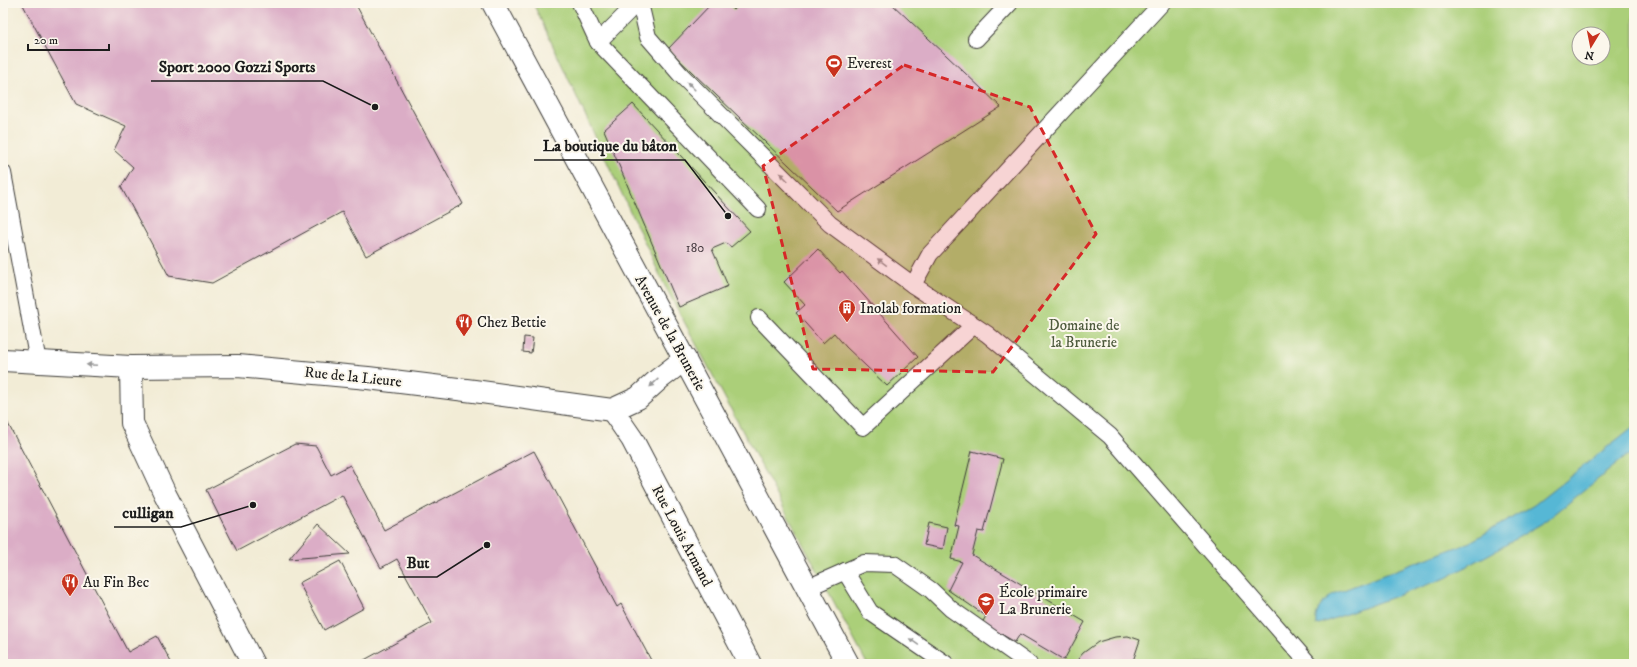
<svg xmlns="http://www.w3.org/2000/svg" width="1637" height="667" font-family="'IM FELL DW Pica',serif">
	<rect width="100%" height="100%" fill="#fbf7ec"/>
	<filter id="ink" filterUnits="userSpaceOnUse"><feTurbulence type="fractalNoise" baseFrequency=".025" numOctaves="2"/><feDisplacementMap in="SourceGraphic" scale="8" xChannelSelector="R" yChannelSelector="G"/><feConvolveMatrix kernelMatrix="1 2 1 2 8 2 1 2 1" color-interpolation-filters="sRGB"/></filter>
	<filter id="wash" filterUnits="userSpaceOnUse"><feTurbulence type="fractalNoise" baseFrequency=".012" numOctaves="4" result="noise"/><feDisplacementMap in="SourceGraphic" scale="16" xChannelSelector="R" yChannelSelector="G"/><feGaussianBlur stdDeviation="0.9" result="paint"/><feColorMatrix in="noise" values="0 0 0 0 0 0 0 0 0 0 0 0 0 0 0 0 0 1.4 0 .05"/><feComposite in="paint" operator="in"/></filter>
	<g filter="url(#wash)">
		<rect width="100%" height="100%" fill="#f2ecd6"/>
		<path fill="#abcf79" stroke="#64764a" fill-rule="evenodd" d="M533,3H1634V664H867L664,284ZM1579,34H1603V58H1579Z"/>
		<path fill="#56b7d5" stroke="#396a78" d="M1634,426V455H1628L1546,521L1497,550L1446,578L1316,625C1314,610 1322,604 1333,594L1470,542L1534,505Z"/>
		<g id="blocks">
			<g fill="#dbadc6">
				<polygon points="22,3 340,3 343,6 355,3 463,204 366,256 342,212 212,283 169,276 121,187 133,167 114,150 126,126 76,104"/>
				<polygon points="712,3 727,3 734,10 740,3 891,3 1001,107 837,211 668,49"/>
				<polygon points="633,104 750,231 731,247 726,243 712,249 728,286 679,307 604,130"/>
				<polygon points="818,249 840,273 842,271 918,357 887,386 846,347 834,333 823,343 796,313 805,305 784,282"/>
				<polygon points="524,337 533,338 531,353 523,352"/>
				<polygon points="5,418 128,652 157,636 172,664 3,664 3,419"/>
				<polygon points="295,444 316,446 331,475 350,465 384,530 534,451 617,607 621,604 653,664 357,664 432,623 397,559 381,568 342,495 237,551 206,490"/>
				<polygon points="972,451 1003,459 984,532 978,531 972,555 1085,622 1064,660 1020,634 1015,642 982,623 986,616 948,590 962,562 951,559 959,526 954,525"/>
				<polygon points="929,523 947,527 943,549 924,545"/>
				<polygon points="318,524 350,554 289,559"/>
				<polygon points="340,561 364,608 324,630 299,583"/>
				<polygon points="1128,636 1140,640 1132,664 1074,664 1083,653 1098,642 1115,637"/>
			</g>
		</g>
	</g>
	<g filter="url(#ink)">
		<use href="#blocks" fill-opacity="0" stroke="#3c3b38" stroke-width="1"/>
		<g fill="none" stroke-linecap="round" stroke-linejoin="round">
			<defs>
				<g id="service">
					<polyline points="580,3 598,42 637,3"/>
					<polyline points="640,3 648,37 680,74 830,224 913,285"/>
					<polyline points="1162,3 930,254 913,285 987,334 1110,436 1309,664"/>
					<polyline points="976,39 1010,3"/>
					<polyline points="598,42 758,209"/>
					<polyline points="3,173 38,362"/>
					<polyline points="759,318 863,427 974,325"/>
					<polyline points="845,571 870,612 946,664"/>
					<polyline points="807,588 864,563 894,564 931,590 951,609 1029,664"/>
				</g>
				<g id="minor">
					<polyline points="3,360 131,367 238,366 368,378 474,391 612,410 638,398 659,379 685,359"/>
					<polyline points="131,367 132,423 165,494 253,664"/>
					<polyline points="612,410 632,439 750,664"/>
				</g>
				<polyline id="primary" points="493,3 848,664"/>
			</defs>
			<use href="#service" stroke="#3c3b38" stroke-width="18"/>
			<use href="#minor" stroke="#3c3b38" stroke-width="24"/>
			<use href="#primary" stroke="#3c3b38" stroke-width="24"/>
			<use href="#service" stroke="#fff" stroke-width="16"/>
			<use href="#minor" stroke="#fff" stroke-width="22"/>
			<use href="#primary" stroke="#fff" stroke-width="22"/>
		</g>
		<defs><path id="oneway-solid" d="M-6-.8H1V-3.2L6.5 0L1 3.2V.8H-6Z"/></defs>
		<g fill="#999">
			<use href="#oneway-solid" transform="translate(691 86) rotate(-135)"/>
			<use href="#oneway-solid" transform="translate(784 177) rotate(-135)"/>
			<use href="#oneway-solid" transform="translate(882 262) rotate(-144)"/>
			<use href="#oneway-solid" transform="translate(92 365) rotate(-177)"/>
			<use href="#oneway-solid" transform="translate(654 383) rotate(137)"/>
			<use href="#oneway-solid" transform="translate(914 642) rotate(-145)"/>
		</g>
	</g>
	<path fill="#d62828" fill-opacity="0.2" stroke="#d62828" stroke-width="3" stroke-dasharray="8 5" stroke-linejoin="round" d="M904,65L1030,107L1096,234L993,372L813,369L763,166Z"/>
	<defs>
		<symbol id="stadium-pin" viewBox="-11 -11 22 30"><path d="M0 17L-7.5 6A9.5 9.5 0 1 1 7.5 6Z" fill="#c8321e" stroke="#fbf7ec"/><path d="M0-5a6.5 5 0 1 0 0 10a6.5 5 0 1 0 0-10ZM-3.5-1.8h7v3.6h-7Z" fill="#fff"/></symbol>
		<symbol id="building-pin" viewBox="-11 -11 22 30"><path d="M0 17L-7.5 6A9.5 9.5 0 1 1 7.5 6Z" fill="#c8321e" stroke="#fbf7ec"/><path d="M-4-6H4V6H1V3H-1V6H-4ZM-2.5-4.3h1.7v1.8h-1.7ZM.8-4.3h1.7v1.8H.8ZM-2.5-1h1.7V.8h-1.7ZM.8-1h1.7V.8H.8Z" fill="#fff"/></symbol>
		<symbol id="restaurant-pin" viewBox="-11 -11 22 30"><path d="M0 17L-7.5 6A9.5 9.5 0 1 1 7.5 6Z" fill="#c8321e" stroke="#fbf7ec"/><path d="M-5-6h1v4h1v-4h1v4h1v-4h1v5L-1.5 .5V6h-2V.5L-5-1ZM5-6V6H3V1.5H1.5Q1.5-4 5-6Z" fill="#fff"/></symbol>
		<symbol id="school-pin" viewBox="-11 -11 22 30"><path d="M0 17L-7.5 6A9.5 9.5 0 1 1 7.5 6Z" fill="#c8321e" stroke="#fbf7ec"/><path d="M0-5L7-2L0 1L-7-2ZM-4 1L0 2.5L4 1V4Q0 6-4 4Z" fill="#fff"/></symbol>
	</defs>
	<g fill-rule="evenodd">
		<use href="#stadium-pin" x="824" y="53" width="20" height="27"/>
		<use href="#building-pin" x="837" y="298" width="20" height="27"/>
		<use href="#restaurant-pin" x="454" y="312" width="20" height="27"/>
		<use href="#restaurant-pin" x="60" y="572" width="20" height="27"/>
		<use href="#school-pin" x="976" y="591" width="20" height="27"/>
	</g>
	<g text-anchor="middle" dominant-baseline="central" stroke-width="4" stroke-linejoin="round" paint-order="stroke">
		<g font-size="13" fill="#4c4046">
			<text x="695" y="248">180</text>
		</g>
		<g font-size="15" fill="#1c1c1c" stroke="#fbf7ec" text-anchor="start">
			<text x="847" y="63">Everest</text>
			<text x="860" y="308">Inolab formation</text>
			<text x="477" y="322">Chez Bettie</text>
			<text x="83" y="582">Au Fin Bec</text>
			<text x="999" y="592">École primaire<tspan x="999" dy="17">La Brunerie</tspan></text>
		</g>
		<g font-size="15" fill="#4e5b3d" stroke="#fbf7ec">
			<text x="1084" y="325">Domaine de<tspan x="1084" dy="17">la Brunerie</tspan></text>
		</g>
		<g font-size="15" fill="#1c1c1c" stroke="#fbf7ec">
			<text transform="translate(670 333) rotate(61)">Avenue de la Brunerie</text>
			<text transform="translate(353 377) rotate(6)">Rue de la Lieure</text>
			<text transform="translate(682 536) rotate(62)">Rue Louis Armand</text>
		</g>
	</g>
	<path fill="none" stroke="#1c1c1c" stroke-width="1.5" d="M375 107L323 81H151M728 216L685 160H534M253 505L181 527H114M487 545L437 577H398"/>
	<g fill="#1c1c1c" stroke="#fbf7ec" stroke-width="1.5">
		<circle cx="375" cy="107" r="4"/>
		<circle cx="728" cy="216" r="4"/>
		<circle cx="253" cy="505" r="4"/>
		<circle cx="487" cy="545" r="4"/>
	</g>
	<g font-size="16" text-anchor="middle" font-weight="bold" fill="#1c1c1c" stroke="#fbf7ec" stroke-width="4" stroke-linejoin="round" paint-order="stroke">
		<text x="237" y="72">Sport 2000 Gozzi Sports</text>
		<text x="610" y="151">La boutique du bâton</text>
		<text x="148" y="518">culligan</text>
		<text x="418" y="568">But</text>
	</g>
	<rect width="1637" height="667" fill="none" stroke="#fbf7ec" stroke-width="16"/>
	<g transform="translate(1591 46) rotate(190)"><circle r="19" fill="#fbf7ec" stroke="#a29f99"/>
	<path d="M0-3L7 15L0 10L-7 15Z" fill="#c8321e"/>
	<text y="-6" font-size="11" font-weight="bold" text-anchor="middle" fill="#1c1c1c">N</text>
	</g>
	<path d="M28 44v6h81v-6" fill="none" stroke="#1c1c1c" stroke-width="2"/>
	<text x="34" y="44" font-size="12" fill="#1c1c1c" stroke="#fbf7ec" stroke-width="3" paint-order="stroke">20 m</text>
</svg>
